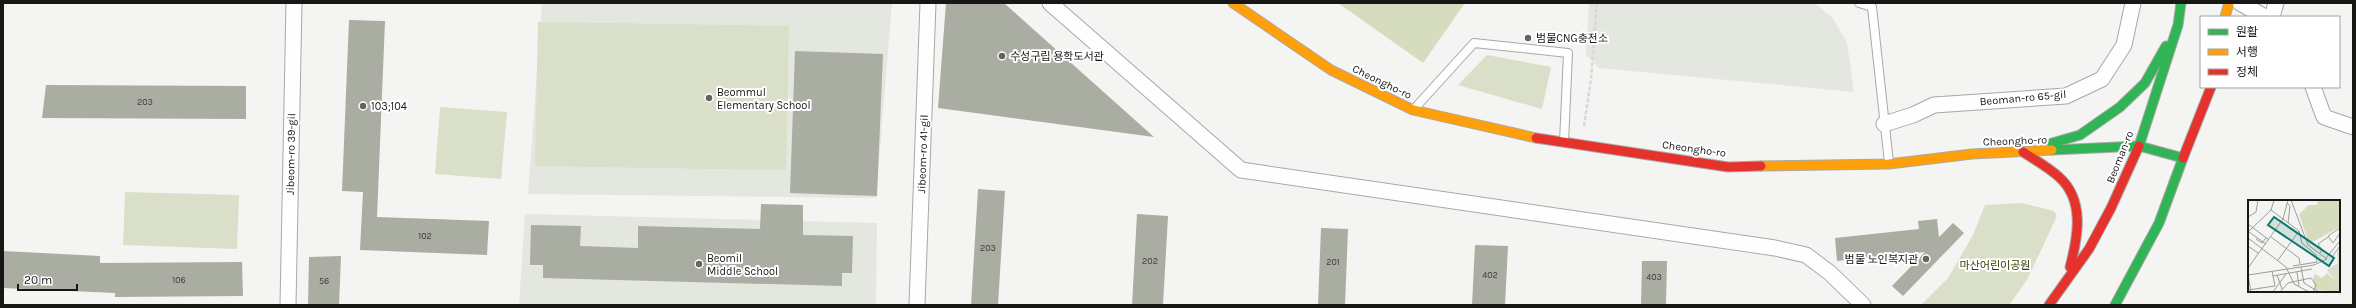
<svg xmlns="http://www.w3.org/2000/svg" width="2356" height="308" font-family="Karla,'Noto Sans KR',sans-serif">
	<rect width="100%" height="100%" fill="#f4f5f2"/>
	<g fill="#e4e7e0">
		<polygon points="542,3 892,3 876,198 528,194"/>
		<polygon points="1589,3 1814,3 1832,17 1847,42 1854,92 1599,68 1586,55"/>
		<polygon points="525,214 877,223 876,305 519,305"/>
	</g>
	<g fill="#d9dfc8">
		<polygon points="538,22 789,26 786,170 535,166"/>
		<polygon points="1487,55 1551,67 1542,109 1458,85"/>
		<polygon points="440,107 507,112 501,179 435,174"/>
		<polygon points="125,192 239,195 237,249 123,245"/>
		<polygon points="2022,203 2054,211 2057,216 2027,280 2009,305 1921,305 1948,278 1973,235 1985,205"/>
	</g>
	<polygon fill="#d6ddbe" points="1338,3 1465,3 1423,63"/>
	<g fill="#aaada2">
		<polygon points="946,3 1004,3 1154,137 938,108"/>
		<polygon points="349,20 385,21 377,217 489,221 487,255 360,250 363,192 342,191"/>
		<polygon points="795,51 883,54 877,196 790,193"/>
		<polygon points="46,85 246,86 246,119 42,118"/>
		<polygon points="978,189 1005,191 998,305 971,305"/>
		<polygon points="761,204 803,205 803,235 853,236 852,273 842,273 842,286 543,278 543,265 530,265 531,225 581,226 580,246 638,248 638,226 760,229"/>
		<polygon points="1137,214 1168,216 1163,305 1132,305"/>
		<polygon points="1937,219 1939,237 1953,223 1964,233 1903,296 1892,286 1925,252 1837,261 1835,238 1919,229 1918,221"/>
		<polygon points="1321,228 1348,229 1345,305 1318,305"/>
		<polygon points="1475,245 1508,246 1505,305 1472,305"/>
		<polygon points="3,251 100,256 100,263 242,262 243,296 115,297 115,293 3,288"/>
		<polygon points="341,256 339,305 308,305 309,257"/>
		<polygon points="1642,261 1667,261 1666,305 1641,305"/>
	</g>
	<g fill="none" stroke-linecap="round" stroke-linejoin="round">
		<defs>
			<g id="lane">
				<polyline points="1859,3 1872,7 1889,163"/>
				<polyline points="1414,109 1474,43 1568,53 1564,142"/>
			</g>
			<g id="street">
				<polyline points="1050,3 1241,170 1775,248 1806,255 1830,273 1863,305"/>
				<polyline points="2240,3 2265,17"/>
				<polyline points="2272,17 2276,3"/>
				<polyline points="2313,87 2324,117 2353,127"/>
				<polyline points="1884,124 1913,115 1934,105 2066,96 2102,79 2124,45 2133,3"/>
				<polyline points="288,305 294,3"/>
				<polyline points="917,305 928,3"/>
			</g>
			<g id="fast">
				<polyline points="2052,143 2080,135 2120,107 2145,83 2166,46"/>
				<polyline points="2139,146 2178,25 2181,3"/>
				<polyline points="2052,150 2139,146 2183,158 2159,223 2115,305"/>
			</g>
			<g id="slow">
				<polyline points="1233,3 1331,70 1413,110 1536,138"/>
				<polyline points="2225,17 2229,3"/>
				<polyline points="1761,166 1889,164 1972,154 2052,150"/>
			</g>
			<g id="jam">
				<polyline points="1536,138 1728,167 1761,166"/>
				<path d="M2023,152C2035,160 2048,167 2059,177C2085,200 2078,237 2070,267"/>
				<polyline points="2183,158 2211,87"/>
				<polyline points="2049,305 2089,249 2111,208 2139,146"/>
			</g>
		</defs>
		<use href="#lane" stroke="#a8a9a6" stroke-width="10"/>
		<use href="#street" stroke="#a8a9a6" stroke-width="17"/>
		<use href="#fast" stroke="#a8a9a6" stroke-width="11"/>
		<use href="#slow" stroke="#a8a9a6" stroke-width="11"/>
		<use href="#jam" stroke="#a8a9a6" stroke-width="11"/>
		<polyline stroke="#d8d8d8" stroke-width="2.5" stroke-dasharray="4 2" stroke-linecap="butt" points="1584,126 1591,79 1597,3"/>
		<use href="#lane" stroke="#fdfefd" stroke-width="8"/>
		<use href="#street" stroke="#fdfefd" stroke-width="15"/>
		<use href="#fast" stroke="#30b455" stroke-width="9"/>
		<use href="#slow" stroke="#ff9f0a" stroke-width="9"/>
		<use href="#jam" stroke="#e5322d" stroke-width="9"/>
	</g>
	<g fill="#646563" stroke="#fff" stroke-width="1.5">
		<circle cx="1528" cy="38" r="4"/>
		<circle cx="1002" cy="56" r="4"/>
		<circle cx="709" cy="98" r="4"/>
		<circle cx="363" cy="106" r="4"/>
		<circle cx="1926" cy="259" r="4"/>
		<circle cx="699" cy="264" r="4"/>
	</g>
	<g text-anchor="middle" dominant-baseline="central" stroke-width="4" stroke-linejoin="round" paint-order="stroke">
		<g font-size="9" fill="#3c3d39">
			<text x="145" y="102">203</text>
			<text x="425" y="236">102</text>
			<text x="988" y="248">203</text>
			<text x="1150" y="261">202</text>
			<text x="1333" y="262">201</text>
			<text x="1490" y="275">402</text>
			<text x="1654" y="277">403</text>
			<text x="179" y="280">106</text>
			<text x="324" y="281">56</text>
		</g>
		<g font-size="11" fill="#171816" stroke="#fff" text-anchor="start">
			<text x="1536" y="38">범물CNG충전소</text>
			<text x="1010" y="56">수성구립 용학도서관</text>
			<text x="717" y="92">Beommul<tspan x="717" dy="13">Elementary School</tspan></text>
			<text x="371" y="106">103;104</text>
			<text x="707" y="258">Beomil<tspan x="707" dy="13">Middle School</tspan></text>
			<text x="1918" y="259" text-anchor="end">범물 노인복지관</text>
		</g>
		<g font-size="11" fill="#171816" stroke="#fff">
			<text transform="translate(1382 82) rotate(26)">Cheongho-ro</text>
			<text transform="translate(2023 98) rotate(-5)">Beoman-ro 65-gil</text>
			<text transform="translate(2015 141) rotate(-2)">Cheongho-ro</text>
			<text transform="translate(1694 149) rotate(8)">Cheongho-ro</text>
			<text transform="translate(291 154) rotate(-89)">Jibeom-ro 39-gil</text>
			<text transform="translate(923 154) rotate(-88)">Jibeom-ro 41-gil</text>
			<text transform="translate(2120 157) rotate(-68)">Beoman-ro</text>
		</g>
		<g font-size="11" fill="#364000" stroke="#fff">
			<text x="1995" y="265">마산어린이공원</text>
		</g>
	</g>
	<g transform="translate(2248 200)">
		<rect width="92" height="92" fill="#f4f5f2"/>
		<path d="M92,48V84H89L79,70L90,63L89,53Z" fill="#d9dfc8"/>
		<path d="M70,0H92V27L61,44L51,14L61,5H69ZM79,73L92,86V92L67,90L65,78L67,74L74,78Z" fill="#d6ddbe"/>
		<path fill="none" stroke="#9c9d9a" stroke-width="1" d="M39,3L42,6L40,23M23,10L51,31M0,17L8,12L10,0M0,24L21,40M92,28L80,36L85,43L92,33M51,31L54,43L68,55L69,62M0,32L23,10L26,0M1,32L18,44M23,37L51,58L52,64M0,38L38,67L46,84L61,92M8,39L14,43L18,38M0,46L10,53M72,53L74,50L70,44L80,37M84,57L92,46M78,58L92,41M30,60L51,31M45,66L69,62M53,67L56,83L71,92M0,68L35,19L40,0M24,71L27,86M49,72L51,86M0,75L3,92M0,75L66,65L79,59L60,45L43,0M29,75L34,89M25,76L64,69M63,78L68,85L65,92M0,90L27,86M25,92L38,74M32,92L40,83L63,78"/>
		<path fill="#0f766e" fill-opacity="0.15" stroke="#0f766e" stroke-width="2" d="M26,17L86,58L81,66L20,25Z"/>
		<rect width="92" height="92" fill="none" stroke="#171816" stroke-width="2"/>
	</g>
	<rect width="2356" height="308" fill="none" stroke="#171816" stroke-width="8"/>
	<rect x="2200" y="16" width="140" height="72" fill="#ffffff" stroke="#a2a3a2"/>
	<rect x="2208" y="29" width="20" height="6" fill="#30b455" stroke="#a2a3a2"/>
	<text x="2236" y="36" font-size="12" fill="#171816">원활</text>
	<rect x="2208" y="49" width="20" height="6" fill="#ff9f0a" stroke="#a2a3a2"/>
	<text x="2236" y="56" font-size="12" fill="#171816">서행</text>
	<rect x="2208" y="69" width="20" height="6" fill="#e5322d" stroke="#a2a3a2"/>
	<text x="2236" y="76" font-size="12" fill="#171816">정체</text>
	<path d="M18 284v6h59v-6" fill="none" stroke="#171816" stroke-width="2"/>
	<text x="24" y="284" font-size="12" fill="#171816" stroke="#ffffff" stroke-width="3" paint-order="stroke">20 m</text>
</svg>
